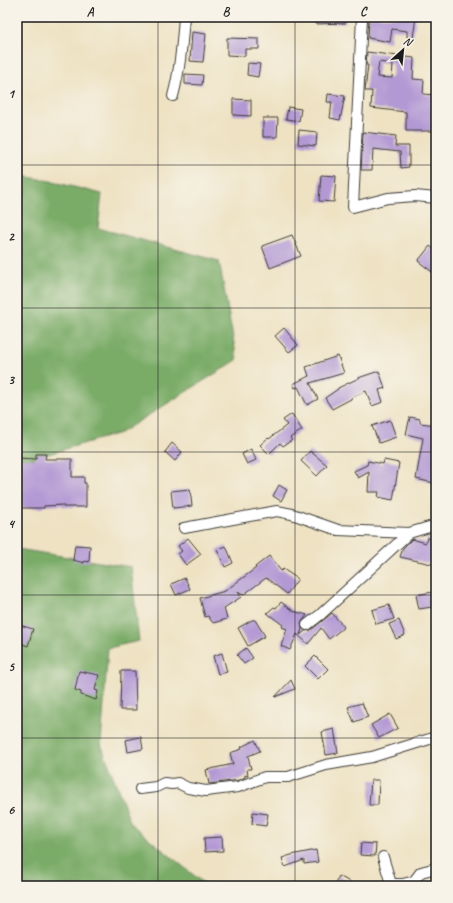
<svg xmlns="http://www.w3.org/2000/svg" width="453" height="903" font-family="Caveat,sans-serif">
	<rect width="100%" height="100%" fill="#f7f3e8"/>
	<filter id="ink" filterUnits="userSpaceOnUse"><feTurbulence type="fractalNoise" baseFrequency=".025" numOctaves="2"/><feDisplacementMap in="SourceGraphic" scale="8" xChannelSelector="R" yChannelSelector="G"/><feConvolveMatrix kernelMatrix="1 2 1 2 8 2 1 2 1" color-interpolation-filters="sRGB"/></filter>
	<filter id="wash" filterUnits="userSpaceOnUse"><feTurbulence type="fractalNoise" baseFrequency=".012" numOctaves="4" result="noise"/><feDisplacementMap in="SourceGraphic" scale="16" xChannelSelector="R" yChannelSelector="G"/><feGaussianBlur stdDeviation="0.9" result="paint"/><feColorMatrix in="noise" values="0 0 0 0 0 0 0 0 0 0 0 0 0 0 0 0 0 1.4 0 .05"/><feComposite in="paint" operator="in"/></filter>
	<g filter="url(#wash)">
		<rect width="100%" height="100%" fill="#eee2c3"/>
		<g fill="#7aac67" stroke="#4b6442">
			<polygon points="17,175 50,181 102,194 98,228 219,261 237,360 120,433 17,463"/>
			<polygon points="17,549 131,567 139,641 108,648 101,744 131,824 207,886 17,886"/>
		</g>
		<g id="blocks">
			<g fill="#b399d4" fill-rule="evenodd">
				<polygon points="314,17 345,17 346,23 315,24"/>
				<polygon points="369,17 416,17 413,38 407,37 407,31 392,29 390,42 368,38"/>
				<polygon points="192,32 206,34 203,62 190,61"/>
				<polygon points="227,38 259,39 259,49 245,49 245,56 227,55"/>
				<path d="M367,52L414,58L413,79L424,80L423,94L436,95V131H406V112L371,108L372,91H365L368,65H366ZM379,62L393,64L392,78L377,77Z"/>
				<polygon points="248,63 260,64 258,77 247,75"/>
				<polygon points="185,74 203,75 202,85 185,84"/>
				<polygon points="328,94 345,96 340,120 330,118 332,102 327,102"/>
				<polygon points="233,99 251,100 251,116 233,115"/>
				<polygon points="288,107 301,109 299,121 286,119"/>
				<polygon points="263,118 278,118 277,137 263,137"/>
				<polygon points="299,130 317,132 316,146 298,144"/>
				<polygon points="363,132 396,136 395,146 409,146 409,167 401,168 400,152 373,149 372,170 361,170"/>
				<polygon points="321,175 336,176 334,202 319,201"/>
				<polygon points="292,235 301,256 270,268 262,246"/>
				<polygon points="430,246 436,251 436,275 418,261"/>
				<polygon points="284,328 298,345 289,352 275,336"/>
				<polygon points="338,356 344,373 310,383 318,399 307,405 298,387 295,388 293,384 309,376 306,367"/>
				<polygon points="379,371 385,388 379,390 383,402 372,406 366,391 351,398 351,399 332,409 325,398 338,389 338,388 361,377"/>
				<polygon points="292,414 302,430 290,438 292,440 283,446 280,443 269,454 260,445 268,438 269,439 287,425 283,420"/>
				<polygon points="410,417 420,419 420,423 436,425 436,469 434,483 416,479 423,438 406,434"/>
				<polygon points="390,420 396,437 379,443 372,426"/>
				<polygon points="172,443 182,452 175,461 165,452"/>
				<polygon points="251,449 256,460 247,464 242,454"/>
				<polygon points="310,451 327,465 317,476 301,461"/>
				<polygon points="36,454 46,454 45,459 72,459 72,477 84,477 84,483 86,483 86,507 63,507 63,505 44,506 44,508 17,508 17,458 36,459"/>
				<polygon points="384,460 399,463 393,500 378,497 379,492 368,492 369,472 358,478 354,471 367,465 368,461 383,464"/>
				<polygon points="279,485 287,490 281,501 273,496"/>
				<polygon points="190,489 192,506 173,508 171,491"/>
				<polygon points="188,538 201,554 186,565 178,554 182,551 178,546"/>
				<polygon points="427,538 436,539 436,565 400,557 403,548 412,539 426,543"/>
				<polygon points="75,545 90,546 89,562 84,561 84,563 73,560"/>
				<polygon points="226,546 233,563 225,567 217,550"/>
				<polygon points="269,556 281,571 283,569 298,579 287,594 266,578 243,595 238,592 241,597 224,608 227,619 213,623 208,616 205,617 200,598 225,591 256,568 255,567"/>
				<polygon points="185,578 190,589 176,595 171,584"/>
				<polygon points="433,592 435,600 431,601 432,607 419,609 416,595"/>
				<polygon points="281,602 293,611 307,615 301,623 302,629 300,635 305,631 311,630 332,613 344,627 329,639 321,628 308,644 297,634 290,650 281,646 287,629 282,627 283,625 267,613 274,607 276,608"/>
				<polygon points="389,605 394,619 376,624 372,610"/>
				<polygon points="252,620 255,620 265,636 248,646 238,628"/>
				<polygon points="399,620 405,635 396,639 389,624"/>
				<polygon points="20,625 33,629 28,646 17,642 17,635"/>
				<polygon points="246,648 253,658 244,664 237,655"/>
				<polygon points="222,653 227,672 218,674 213,656"/>
				<polygon points="315,656 328,669 318,679 305,666"/>
				<polygon points="79,671 99,675 95,690 98,691 96,700 81,695 81,692 75,690"/>
				<polygon points="121,671 135,671 136,710 120,710"/>
				<polygon points="291,680 295,689 275,697"/>
				<polygon points="362,703 368,717 354,722 348,707"/>
				<polygon points="390,714 398,728 379,738 371,725"/>
				<polygon points="334,729 338,753 326,755 322,732"/>
				<polygon points="141,737 143,749 128,752 126,740"/>
				<polygon points="255,740 260,751 248,756 251,769 247,769 248,776 245,775 245,777 239,780 209,784 206,770 233,764 230,753 242,749 241,747"/>
				<polygon points="371,780 379,780 378,805 369,805"/>
				<polygon points="253,812 268,814 266,826 252,824"/>
				<polygon points="222,837 223,851 205,852 204,838"/>
				<polygon points="361,843 376,844 375,856 360,855"/>
				<polygon points="316,850 318,862 304,864 304,860 285,867 282,858 291,855"/>
				<polygon points="339,876 357,886 334,886"/>
			</g>
		</g>
	</g>
	<g filter="url(#ink)">
		<use href="#blocks" fill-opacity="0" stroke="#3c3a35" stroke-width="1"/>
		<g fill="none" stroke-linecap="round" stroke-linejoin="round">
			<defs>
				<g id="street">
					<polyline points="362,17 353,207 388,198 415,196 436,198"/>
					<path d="M173,96C180,70 182,44 184,17"/>
					<polyline points="184,528 277,511 292,514 338,530 409,533"/>
					<polyline points="307,625 320,615 409,533 436,525"/>
					<polyline points="140,789 156,787 164,783 172,784 178,783 188,788 206,791 238,787 265,777 288,777 326,765 372,757 436,737"/>
					<polyline points="383,857 391,884 403,884 414,881 421,872 436,868"/>
				</g>
			</defs>
			<use href="#street" stroke="#3c3a35" stroke-width="12"/>
			<use href="#street" stroke="#fff" stroke-width="10"/>
		</g>
	</g>
	<path fill="none" stroke="#1c1c1c" stroke-width="1" stroke-opacity="0.55" d="M158,17V886M295,17V886M17,165H436M17,308H436M17,452H436M17,595H436M17,738H436"/>
	<rect width="453" height="903" fill="none" stroke="#f7f3e8" stroke-width="44"/>
	<g transform="translate(403 50) rotate(27)" stroke="#f7f3e8" stroke-width="3" paint-order="stroke">
	<path d="M0-3L7 15L0 10L-7 15Z" fill="#1c1c1c"/>
	<text y="-6" font-size="11" font-weight="bold" text-anchor="middle" fill="#1c1c1c">N</text>
	</g>
	<rect x="22" y="22" width="409" height="859" fill="none" stroke="#1c1c1c" stroke-width="1.5"/>
	<g font-size="13" text-anchor="middle" font-weight="bold" fill="#1c1c1c">
		<text x="90" y="16">A</text>
		<text x="226" y="16">B</text>
		<text x="363" y="16">C</text>
		<text x="11" y="98">1</text>
		<text x="11" y="241">2</text>
		<text x="11" y="384">3</text>
		<text x="11" y="528">4</text>
		<text x="11" y="671">5</text>
		<text x="11" y="814">6</text>
	</g>
</svg>
